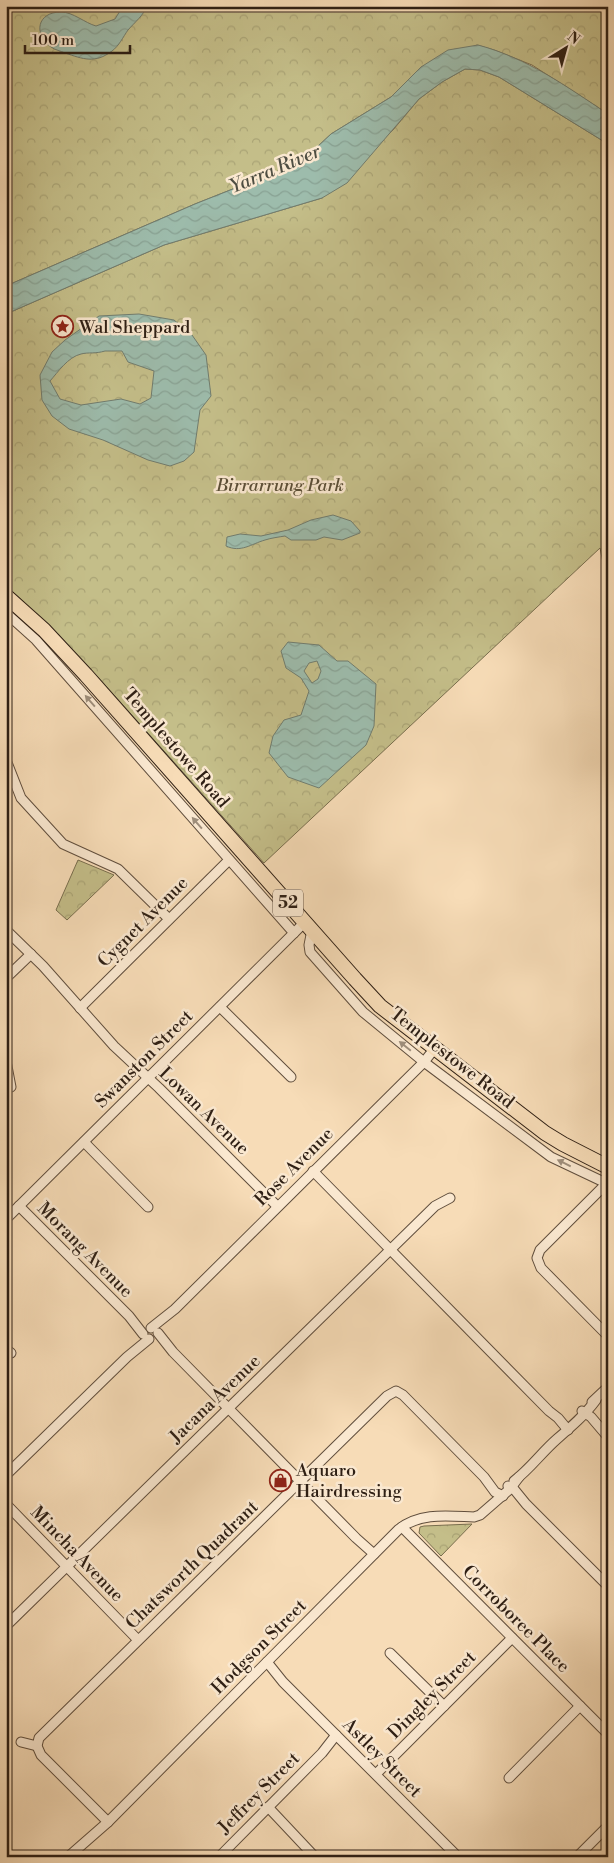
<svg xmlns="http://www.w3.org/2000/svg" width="614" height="1863" font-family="'Libre Bodoni',serif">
	<defs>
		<pattern id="park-crowns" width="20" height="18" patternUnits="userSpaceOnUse" patternTransform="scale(1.25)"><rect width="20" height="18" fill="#c4be89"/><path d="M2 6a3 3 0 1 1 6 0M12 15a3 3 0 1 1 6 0" fill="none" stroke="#a9a375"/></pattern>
		<pattern id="water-waves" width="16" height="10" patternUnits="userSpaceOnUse" patternTransform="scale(1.25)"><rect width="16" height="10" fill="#9dbcac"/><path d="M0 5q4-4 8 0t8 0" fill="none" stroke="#88a193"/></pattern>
	</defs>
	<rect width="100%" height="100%" fill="#f7dcb7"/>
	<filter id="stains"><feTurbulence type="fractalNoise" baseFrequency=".004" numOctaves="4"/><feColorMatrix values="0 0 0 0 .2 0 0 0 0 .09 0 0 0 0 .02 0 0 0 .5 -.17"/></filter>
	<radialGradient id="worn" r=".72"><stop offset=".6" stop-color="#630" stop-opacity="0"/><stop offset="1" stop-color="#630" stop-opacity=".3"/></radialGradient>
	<g fill="url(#park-crowns)" stroke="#796e4e">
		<polygon points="6,6 608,6 608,114 532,65 494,50 477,45 421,67 391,97 331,134 301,162 195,204 6,286"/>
		<polygon points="465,69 480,70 499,77 608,144 608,588 600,548 264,863 97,676 24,602 6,586 6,314 164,245 322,198 393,130 419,99 442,82"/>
		<polygon points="78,860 114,875 67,920 56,910"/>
		<polygon points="472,1524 441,1556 419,1533 420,1527 424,1526"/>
	</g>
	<g fill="url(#water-waves)" stroke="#717d6f" fill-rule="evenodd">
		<path d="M123,6H147C143,16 135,22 128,30C123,37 119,46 112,51C95,64 83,59 65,53C61,51 55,50 51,47C33,34 37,12 61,12C73,12 85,23 96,26L115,19Z"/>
		<path d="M478,45C527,58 566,86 608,114V144L499,77L480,70L465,69L442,82L419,99L347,183L322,198L164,245L6,314V286L195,204L301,162L331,134L391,97L421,67L448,50Z"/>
		<path d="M139,314L174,320L192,335L206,355L211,396L200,410L194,452L184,461L170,466L148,460L103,440L69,429L52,416L42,400L40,375L52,352L65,340L99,316ZM105,351H122L128,362L154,371L151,398L140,404L121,399L81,405L60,399L50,381C58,372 68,357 81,354C89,352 95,354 105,351Z"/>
		<path d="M333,515L351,521L360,531V533L342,540L324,537L316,540H291L285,536C279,537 271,538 265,540C251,544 241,553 226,546L227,537L240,534L261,536L288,530L311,520Z"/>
		<path d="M288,642L319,645L337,661H348L376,684L374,726L366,745L319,788L288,777L269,753L273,736L284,720L301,715L309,691L301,678L286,668L281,651ZM317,661L321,671L318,679L312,683L304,671L309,663Z"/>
	</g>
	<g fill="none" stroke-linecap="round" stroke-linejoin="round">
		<defs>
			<g id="street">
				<polyline points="6,613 36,640 294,933"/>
				<polyline points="6,760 21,798 63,844 118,869 169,919"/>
				<polyline points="6,930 43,966 114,1046 159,1088 277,1206"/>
				<polyline points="312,930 309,945 310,952 363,1012 424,1062 551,1157 608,1184"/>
				<polyline points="6,978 31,954"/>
				<polyline points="220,1007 291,1077"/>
				<polyline points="80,1008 229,860"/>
				<polyline points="6,1061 11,1087"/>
				<polyline points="84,1142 148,1207"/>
				<polyline points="313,1171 549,1411 558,1418 568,1430"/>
				<polyline points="608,1182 540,1250 537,1258 541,1268 608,1336"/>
				<polyline points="19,1206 129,1316 143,1334"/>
				<polyline points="6,1219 305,922"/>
				<polyline points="151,1328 175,1309 424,1062 435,1048"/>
				<polyline points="158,1333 173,1352 356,1538 374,1554"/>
				<polyline points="6,1349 11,1353"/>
				<polyline points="592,1402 608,1387"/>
				<polyline points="582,1411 591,1417 608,1437"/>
				<polyline points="6,1475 127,1357 149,1339"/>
				<path d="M514,1481C530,1469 542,1452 557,1439C571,1427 585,1415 596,1400"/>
				<polyline points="508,1486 513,1488 526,1504 608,1586"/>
				<polyline points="6,1504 138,1640"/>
				<polyline points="402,1527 608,1734"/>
				<polyline points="6,1626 435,1206 450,1198"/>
				<polyline points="390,1653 444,1706"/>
				<polyline points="267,1662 283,1682 458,1857"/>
				<polyline points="21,1742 37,1746"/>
				<polyline points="376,1774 512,1638"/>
				<polyline points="509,1778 580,1706"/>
				<polyline points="268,1807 315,1857"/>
				<polyline points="108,1822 41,1755 37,1746 39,1738 387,1396 396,1391 403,1395 484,1477 495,1492 503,1496"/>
				<path d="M68,1857L108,1822L399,1529C421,1512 448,1516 474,1517L480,1515L510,1489L519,1477"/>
				<polyline points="219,1857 322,1753 336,1735"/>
				<polyline points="577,1857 608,1826"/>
			</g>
			<polyline id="primary" points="6,596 44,630 86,675 355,979 380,1006 545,1133 563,1144 608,1167"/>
		</defs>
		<use href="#street" stroke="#604e3d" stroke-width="11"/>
		<use href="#primary" stroke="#2e1f14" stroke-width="16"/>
		<use href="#street" stroke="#fae8d0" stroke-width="9"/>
		<use href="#primary" stroke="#f7dcb7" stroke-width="14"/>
	</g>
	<defs><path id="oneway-solid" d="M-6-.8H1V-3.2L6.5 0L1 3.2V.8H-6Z" transform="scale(1.25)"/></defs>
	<g fill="#9e8e7b">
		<use href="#oneway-solid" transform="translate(90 701) rotate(-131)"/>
		<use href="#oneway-solid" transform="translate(197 823) rotate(-131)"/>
		<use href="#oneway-solid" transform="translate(405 1046) rotate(-141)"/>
		<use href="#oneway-solid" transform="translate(564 1163) rotate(-154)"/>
	</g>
	<defs>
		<symbol id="sight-ring" viewBox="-11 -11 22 22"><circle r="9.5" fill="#fae8d0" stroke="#8f2418" stroke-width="1.5"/><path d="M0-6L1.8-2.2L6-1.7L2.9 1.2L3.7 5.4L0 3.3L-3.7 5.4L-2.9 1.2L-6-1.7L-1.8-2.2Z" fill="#8f2418"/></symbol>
		<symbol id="shop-ring" viewBox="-11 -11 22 22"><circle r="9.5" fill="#fae8d0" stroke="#8f2418" stroke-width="1.5"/><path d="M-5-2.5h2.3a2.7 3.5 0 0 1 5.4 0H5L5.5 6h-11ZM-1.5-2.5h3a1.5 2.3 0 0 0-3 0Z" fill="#8f2418"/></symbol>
	</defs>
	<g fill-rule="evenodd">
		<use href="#sight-ring" x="50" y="314" width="25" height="25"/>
		<use href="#shop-ring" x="268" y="1468" width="25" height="25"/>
	</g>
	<g text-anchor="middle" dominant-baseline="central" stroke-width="5" stroke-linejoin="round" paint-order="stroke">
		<rect fill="#fae8d0" stroke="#6b5b4c" stroke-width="1" x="273" y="889.5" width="30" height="27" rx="4"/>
		<g font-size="16" font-weight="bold" fill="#2e1f14">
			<text x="288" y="903">52</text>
		</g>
		<g font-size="18" fill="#2e1f14" stroke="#fae8d0" text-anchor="start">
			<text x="79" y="327">Wal Sheppard</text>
			<text x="296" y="1470">Aquaro<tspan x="296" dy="21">Hairdressing</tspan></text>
		</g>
		<g font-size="18" font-style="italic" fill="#5b4f37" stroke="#fae8d0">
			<text x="280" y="485">Birrarrung Park</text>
		</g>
		<g font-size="18" fill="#2e1f14" stroke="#fae8d0">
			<text transform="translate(176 748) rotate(49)">Templestowe Road</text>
			<text transform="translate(143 922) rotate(-45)">Cygnet Avenue</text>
			<text transform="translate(452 1058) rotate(38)">Templestowe Road</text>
			<text transform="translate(144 1059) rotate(-45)">Swanston Street</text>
			<text transform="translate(204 1111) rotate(44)">Lowan Avenue</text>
			<text transform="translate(294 1167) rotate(-45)">Rose Avenue</text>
			<text transform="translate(85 1250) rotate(45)">Morang Avenue</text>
			<text transform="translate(215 1399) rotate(-44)">Jacana Avenue</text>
			<text transform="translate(77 1554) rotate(46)">Mincha Avenue</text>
			<text transform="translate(192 1565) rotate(-44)">Chatsworth Quadrant</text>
			<text transform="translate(516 1619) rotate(45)">Corroboree Place</text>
			<text transform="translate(259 1647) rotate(-45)">Hodgson Street</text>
			<text transform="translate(432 1695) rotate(-45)">Dingley Street</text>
			<text transform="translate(382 1758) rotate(45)">Astley Street</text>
			<text transform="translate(259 1793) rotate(-45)">Jeffrey Street</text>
		</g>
		<g font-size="19" font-style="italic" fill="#4f4e42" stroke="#fae8d0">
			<text transform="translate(275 169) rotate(-23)">Yarra River</text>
		</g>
	</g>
	<rect width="614" height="1863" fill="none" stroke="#f7dcb7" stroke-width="25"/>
	<rect x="8" y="8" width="599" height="1848" fill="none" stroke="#2e1f14" stroke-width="2.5"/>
	<rect x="12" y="12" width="589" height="1838" fill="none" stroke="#2e1f14"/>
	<g transform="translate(566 48) rotate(37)" stroke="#fae8d0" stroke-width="4" paint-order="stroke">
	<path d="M0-4L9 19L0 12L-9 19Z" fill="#2e1f14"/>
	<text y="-8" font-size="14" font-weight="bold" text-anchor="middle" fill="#2e1f14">N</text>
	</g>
	<path d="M25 45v8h105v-8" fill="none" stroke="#2e1f14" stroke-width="2.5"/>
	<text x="32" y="45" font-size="15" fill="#2e1f14" stroke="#fae8d0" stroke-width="4" paint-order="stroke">100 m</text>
	<rect width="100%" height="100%" filter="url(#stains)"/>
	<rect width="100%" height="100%" fill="url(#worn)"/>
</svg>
